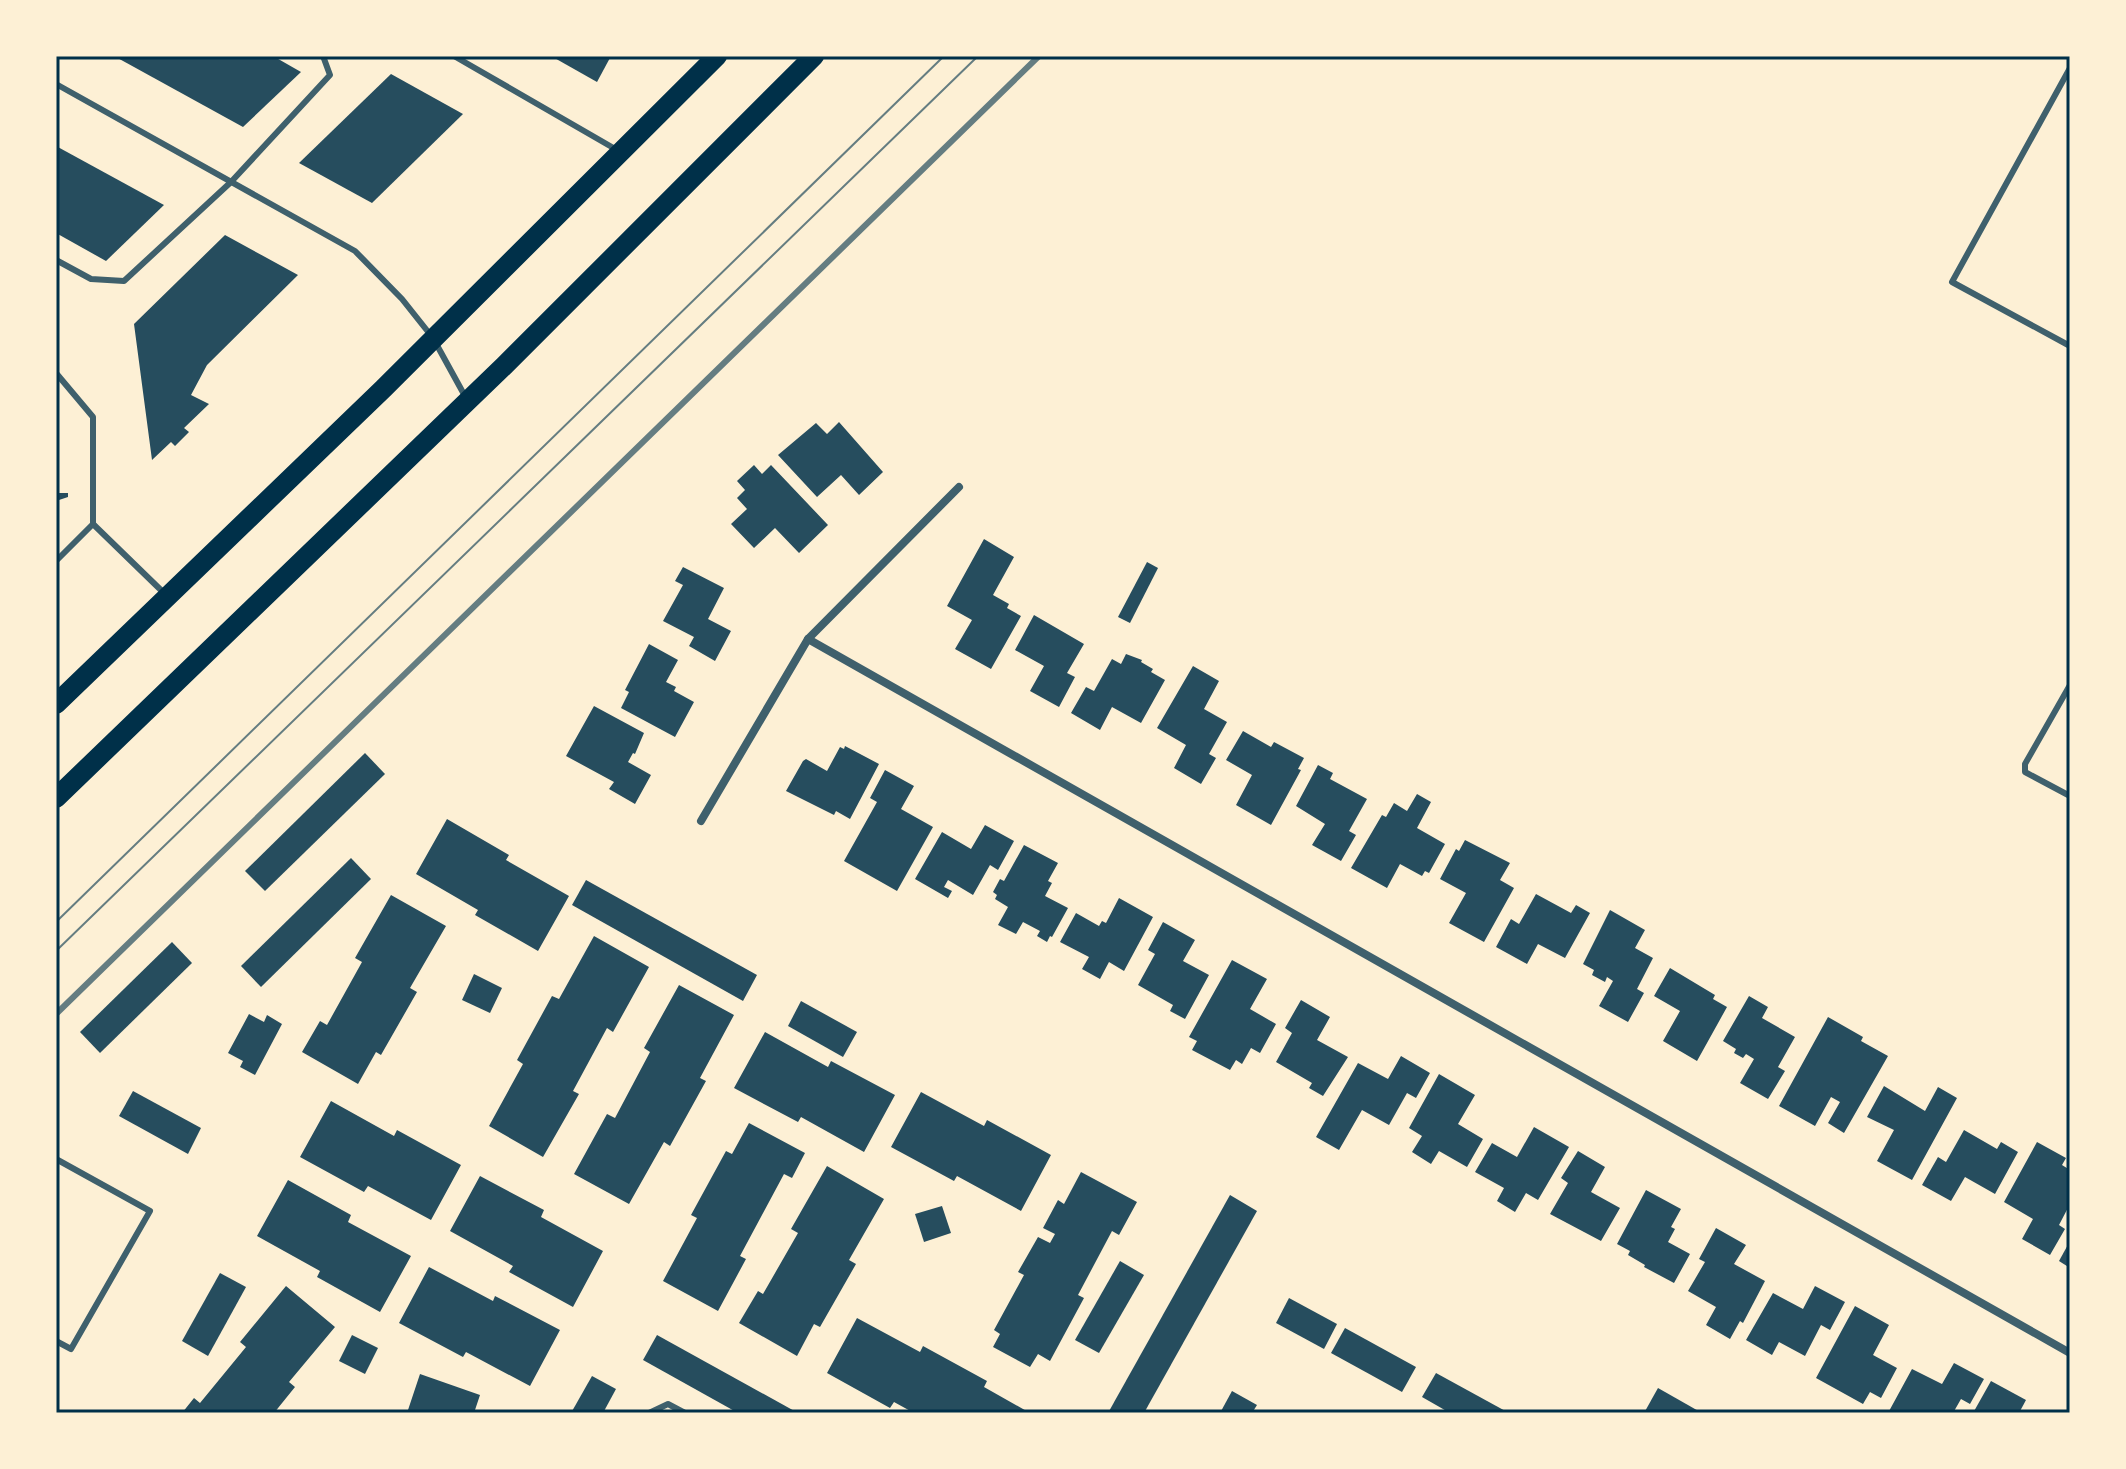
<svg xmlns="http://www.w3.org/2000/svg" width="2126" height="1469" font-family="Arial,sans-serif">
	<rect width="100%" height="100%" fill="#fdf0d5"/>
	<g fill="#264d5e">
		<polygon points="114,56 273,56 301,72 243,127"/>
		<polygon points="551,56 611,56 597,82"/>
		<polygon points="391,74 463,114 372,203 299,163"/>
		<polygon points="56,146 164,205 106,261 56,233"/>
		<polygon points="225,235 298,275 207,365 191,395 209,404 184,428 189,432 175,446 171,442 152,460 134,324"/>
		<polygon points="839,422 883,472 859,495 841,475 817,497 778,455 816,423 827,434"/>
		<polygon points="754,465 762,474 771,465 828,525 799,553 775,528 754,548 731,524 747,509 737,498 745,490 737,481"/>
		<polygon points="56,493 68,493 68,497 56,501"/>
		<polygon points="984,539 1014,557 993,595 1009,604 1007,608 1021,616 991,669 955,649 972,620 947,606"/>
		<polygon points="1147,562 1158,568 1130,623 1118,617"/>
		<polygon points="683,567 724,588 708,619 731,631 715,661 689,646 694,637 663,621 683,585 675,581"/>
		<polygon points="1034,615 1084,644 1067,673 1075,677 1059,707 1030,691 1044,666 1015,650"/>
		<polygon points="649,644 678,660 666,682 676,687 674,691 694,702 675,737 621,708 629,692 625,690"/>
		<polygon points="1126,654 1142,660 1141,662 1153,669 1151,672 1165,680 1141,723 1112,707 1100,730 1071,713 1086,687 1094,691 1112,659 1121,664"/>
		<polygon points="1193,666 1219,681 1204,709 1227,722 1209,754 1216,758 1201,784 1174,768 1186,745 1157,728"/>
		<polygon points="594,706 644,733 635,754 633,753 628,762 651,775 635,804 609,789 614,782 566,756"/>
		<polygon points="1243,731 1271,747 1274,742 1304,758 1298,769 1301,770 1271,825 1236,805 1252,775 1226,760"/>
		<polygon points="845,746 879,764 850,819 836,811 834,815 786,791 803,761 806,759 827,771 840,747 844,749"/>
		<polygon points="365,753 385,774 265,891 245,871"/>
		<polygon points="1318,765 1333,773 1330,779 1367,799 1349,831 1356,835 1341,861 1312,845 1325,824 1296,806"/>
		<polygon points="885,770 914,786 901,809 933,827 897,891 844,861 877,802 870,798"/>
		<polygon points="1417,794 1431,802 1417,828 1445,844 1429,873 1425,871 1422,876 1400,864 1387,888 1351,868 1382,815 1386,817 1394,803 1407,811"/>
		<polygon points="447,819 509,855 506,860 569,896 538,951 475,915 478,910 416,874"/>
		<polygon points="985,825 1014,841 998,870 990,865 973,895 948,880 944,887 952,891 948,898 915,879 942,832 971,849"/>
		<polygon points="1465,840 1510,863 1500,880 1514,888 1484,942 1449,923 1466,893 1440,879 1456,849 1459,851"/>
		<polygon points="1024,845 1058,863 1048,881 1052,883 1045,896 1068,908 1052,937 1050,936 1047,942 1037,936 1040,931 1023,922 1016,934 998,925 1008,907 995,899 997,895 993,892 1000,879 1004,881"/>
		<polygon points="351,858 371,879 261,987 241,966"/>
		<polygon points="586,880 757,975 743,1001 572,905"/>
		<polygon points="1536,894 1571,913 1576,905 1590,913 1565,958 1538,944 1527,964 1496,947 1511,919 1519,924"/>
		<polygon points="391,895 446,926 410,988 417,992 381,1055 376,1052 358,1084 302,1052 320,1021 327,1025 362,962 355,958"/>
		<polygon points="1119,898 1153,917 1124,971 1109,962 1100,979 1082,969 1089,957 1060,942 1076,913 1099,926 1102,921 1106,923"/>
		<polygon points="1610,910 1645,930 1635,948 1653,958 1637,989 1644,993 1628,1022 1599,1006 1613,981 1607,977 1605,982 1592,975 1594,970 1583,964"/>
		<polygon points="1163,922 1195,940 1183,961 1209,975 1185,1019 1170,1011 1173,1005 1138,985 1155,954 1148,950"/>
		<polygon points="594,936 649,967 613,1032 607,1028 573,1091 579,1094 543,1157 489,1126 523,1064 517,1060 552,996 559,999"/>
		<polygon points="172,942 192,963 100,1053 80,1032"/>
		<polygon points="1232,960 1267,979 1250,1009 1276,1024 1260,1053 1251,1048 1242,1064 1236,1060 1230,1070 1192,1050 1197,1041 1189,1037"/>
		<polygon points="1670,968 1715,995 1713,999 1727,1007 1697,1061 1663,1041 1680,1011 1654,996"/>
		<polygon points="474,974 502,988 490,1013 462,1000"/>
		<polygon points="679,985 734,1015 700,1078 706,1081 670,1146 664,1142 629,1204 574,1174 607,1114 615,1118 650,1052 644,1048"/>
		<polygon points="1749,996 1768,1007 1762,1018 1795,1037 1778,1067 1785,1071 1768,1099 1740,1083 1754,1059 1746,1054 1743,1058 1734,1053 1736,1049 1723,1041"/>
		<polygon points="1301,1000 1330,1017 1317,1040 1348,1057 1323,1096 1309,1088 1312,1083 1276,1062 1292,1033 1285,1028"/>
		<polygon points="801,1001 857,1032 843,1057 788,1026"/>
		<polygon points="249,1014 264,1022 267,1015 282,1024 255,1075 240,1067 243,1061 228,1053"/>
		<polygon points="1828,1017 1863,1037 1861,1041 1888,1056 1844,1133 1828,1123 1840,1102 1831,1097 1815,1126 1779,1106"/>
		<polygon points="765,1032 828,1067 831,1061 895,1095 864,1152 801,1117 798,1122 734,1088"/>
		<polygon points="1401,1056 1430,1073 1416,1098 1407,1093 1389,1125 1362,1110 1339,1150 1316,1137 1358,1063 1388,1079"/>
		<polygon points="1439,1074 1475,1095 1458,1124 1483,1139 1467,1167 1439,1151 1431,1164 1412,1152 1422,1136 1409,1128"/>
		<polygon points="1884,1086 1925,1111 1938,1087 1957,1098 1912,1180 1877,1161 1894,1130 1867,1117"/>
		<polygon points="133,1091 201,1128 188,1154 119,1116"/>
		<polygon points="921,1092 984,1126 987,1120 1051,1155 1021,1211 957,1176 954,1181 891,1147"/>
		<polygon points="331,1101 394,1136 397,1130 461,1165 431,1220 368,1186 364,1192 300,1157"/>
		<polygon points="749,1123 805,1153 792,1178 784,1174 740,1256 746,1259 718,1311 663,1281 697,1218 691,1215 726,1151 732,1154"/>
		<polygon points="1534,1127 1569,1147 1538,1200 1526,1193 1515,1212 1497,1201 1504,1188 1475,1172 1492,1143 1517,1157"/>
		<polygon points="1964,1130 1997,1149 2001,1142 2018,1152 1995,1194 1965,1177 1951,1201 1922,1185 1938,1157 1946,1162"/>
		<polygon points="2037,1142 2066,1158 2062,1165 2070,1170 2070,1204 2059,1225 2065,1229 2050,1255 2022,1239 2033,1219 2004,1202"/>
		<polygon points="1578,1151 1605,1167 1591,1192 1620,1208 1601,1241 1550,1214 1568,1183 1561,1178"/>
		<polygon points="827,1166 884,1199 849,1260 856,1264 820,1327 814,1324 797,1356 739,1323 758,1291 763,1294 798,1233 791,1229"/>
		<polygon points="1081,1172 1137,1202 1119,1235 1112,1231 1078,1295 1084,1298 1050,1361 1038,1354 1030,1367 993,1347 1000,1334 994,1330 1024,1275 1018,1272 1038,1237 1050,1243 1055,1234 1043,1228 1058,1200 1064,1204"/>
		<polygon points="480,1176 544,1210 541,1217 603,1251 573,1307 509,1272 513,1266 450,1231"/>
		<polygon points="288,1180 351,1215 348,1222 411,1256 380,1312 317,1277 320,1271 257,1236"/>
		<polygon points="1646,1190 1681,1209 1671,1227 1675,1229 1668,1242 1690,1254 1674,1283 1644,1267 1645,1265 1628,1255 1630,1251 1617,1244"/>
		<polygon points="1230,1195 1257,1211 1144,1413 1108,1413"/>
		<polygon points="942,1206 951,1233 924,1242 915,1214"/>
		<polygon points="1716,1228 1746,1245 1734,1264 1765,1281 1743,1323 1740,1321 1730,1339 1706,1325 1716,1307 1688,1291 1705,1262 1699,1259"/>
		<polygon points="2070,1241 2070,1268 2059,1261"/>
		<polygon points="1120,1261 1144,1275 1099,1353 1075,1340"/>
		<polygon points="429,1267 493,1301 495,1296 560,1330 530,1386 466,1352 463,1357 399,1323"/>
		<polygon points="220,1273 246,1287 208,1356 182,1341"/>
		<polygon points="286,1286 335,1327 289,1382 295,1387 274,1413 182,1413 194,1398 200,1403 246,1347 240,1342"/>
		<polygon points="1815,1286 1845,1302 1830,1330 1821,1325 1805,1356 1779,1342 1772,1355 1746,1340 1773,1293 1803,1309"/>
		<polygon points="1289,1298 1337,1324 1324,1349 1276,1323"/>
		<polygon points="1855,1306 1889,1325 1873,1355 1897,1368 1881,1398 1870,1392 1863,1404 1816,1378"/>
		<polygon points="857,1318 920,1352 923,1346 987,1381 984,1387 1030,1413 914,1413 894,1402 890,1408 827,1373"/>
		<polygon points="1345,1328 1416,1367 1402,1392 1331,1353"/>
		<polygon points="352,1335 378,1348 365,1374 339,1361"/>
		<polygon points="657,1335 798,1413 738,1413 643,1360"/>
		<polygon points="1954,1363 1984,1379 1970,1404 1961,1399 1953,1413 1888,1413 1912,1369 1942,1384"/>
		<polygon points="1436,1373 1509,1413 1450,1413 1422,1397"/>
		<polygon points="420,1374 480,1395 474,1413 407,1413"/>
		<polygon points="592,1376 616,1389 603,1413 571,1413"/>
		<polygon points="1991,1381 2026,1400 2019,1413 1973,1413"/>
		<polygon points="1658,1388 1702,1413 1644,1413"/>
		<polygon points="1232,1391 1257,1405 1252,1413 1220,1413"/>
	</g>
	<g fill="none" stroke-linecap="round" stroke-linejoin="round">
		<g stroke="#3f606c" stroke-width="6">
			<polyline points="454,56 617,150"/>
			<polyline points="2070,68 1952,282 2070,346"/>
			<polyline points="56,84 355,251 402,299 433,338 466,398"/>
			<polyline points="56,260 91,279 124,281 231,182 330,75 323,56"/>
			<polyline points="56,373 93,417 93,524 165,594"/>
			<polyline points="56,561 93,524"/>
			<polyline points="2070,685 2025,764 2025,772 2070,796"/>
			<polyline points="56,1159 150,1211 71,1349 56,1341"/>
			<polyline points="649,1413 668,1404 685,1413"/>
		</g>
		<g stroke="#3f606c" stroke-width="8">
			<polyline points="808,639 2070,1353"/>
			<polyline points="701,821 808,639 959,487"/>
		</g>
		<g stroke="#003049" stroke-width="20">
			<polyline points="56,704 383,389 717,56"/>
			<polyline points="56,798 504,366 814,56"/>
		</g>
		<g stroke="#657d81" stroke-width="2">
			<polyline points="56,922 944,56"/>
			<polyline points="56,951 978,56"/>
		</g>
		<polyline stroke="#657d81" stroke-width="6" points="56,1014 1039,56"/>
	</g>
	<rect width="2126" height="1469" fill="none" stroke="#fdf0d5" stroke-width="116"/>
	<rect x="58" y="58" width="2010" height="1353" fill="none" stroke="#003049" stroke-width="3"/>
</svg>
